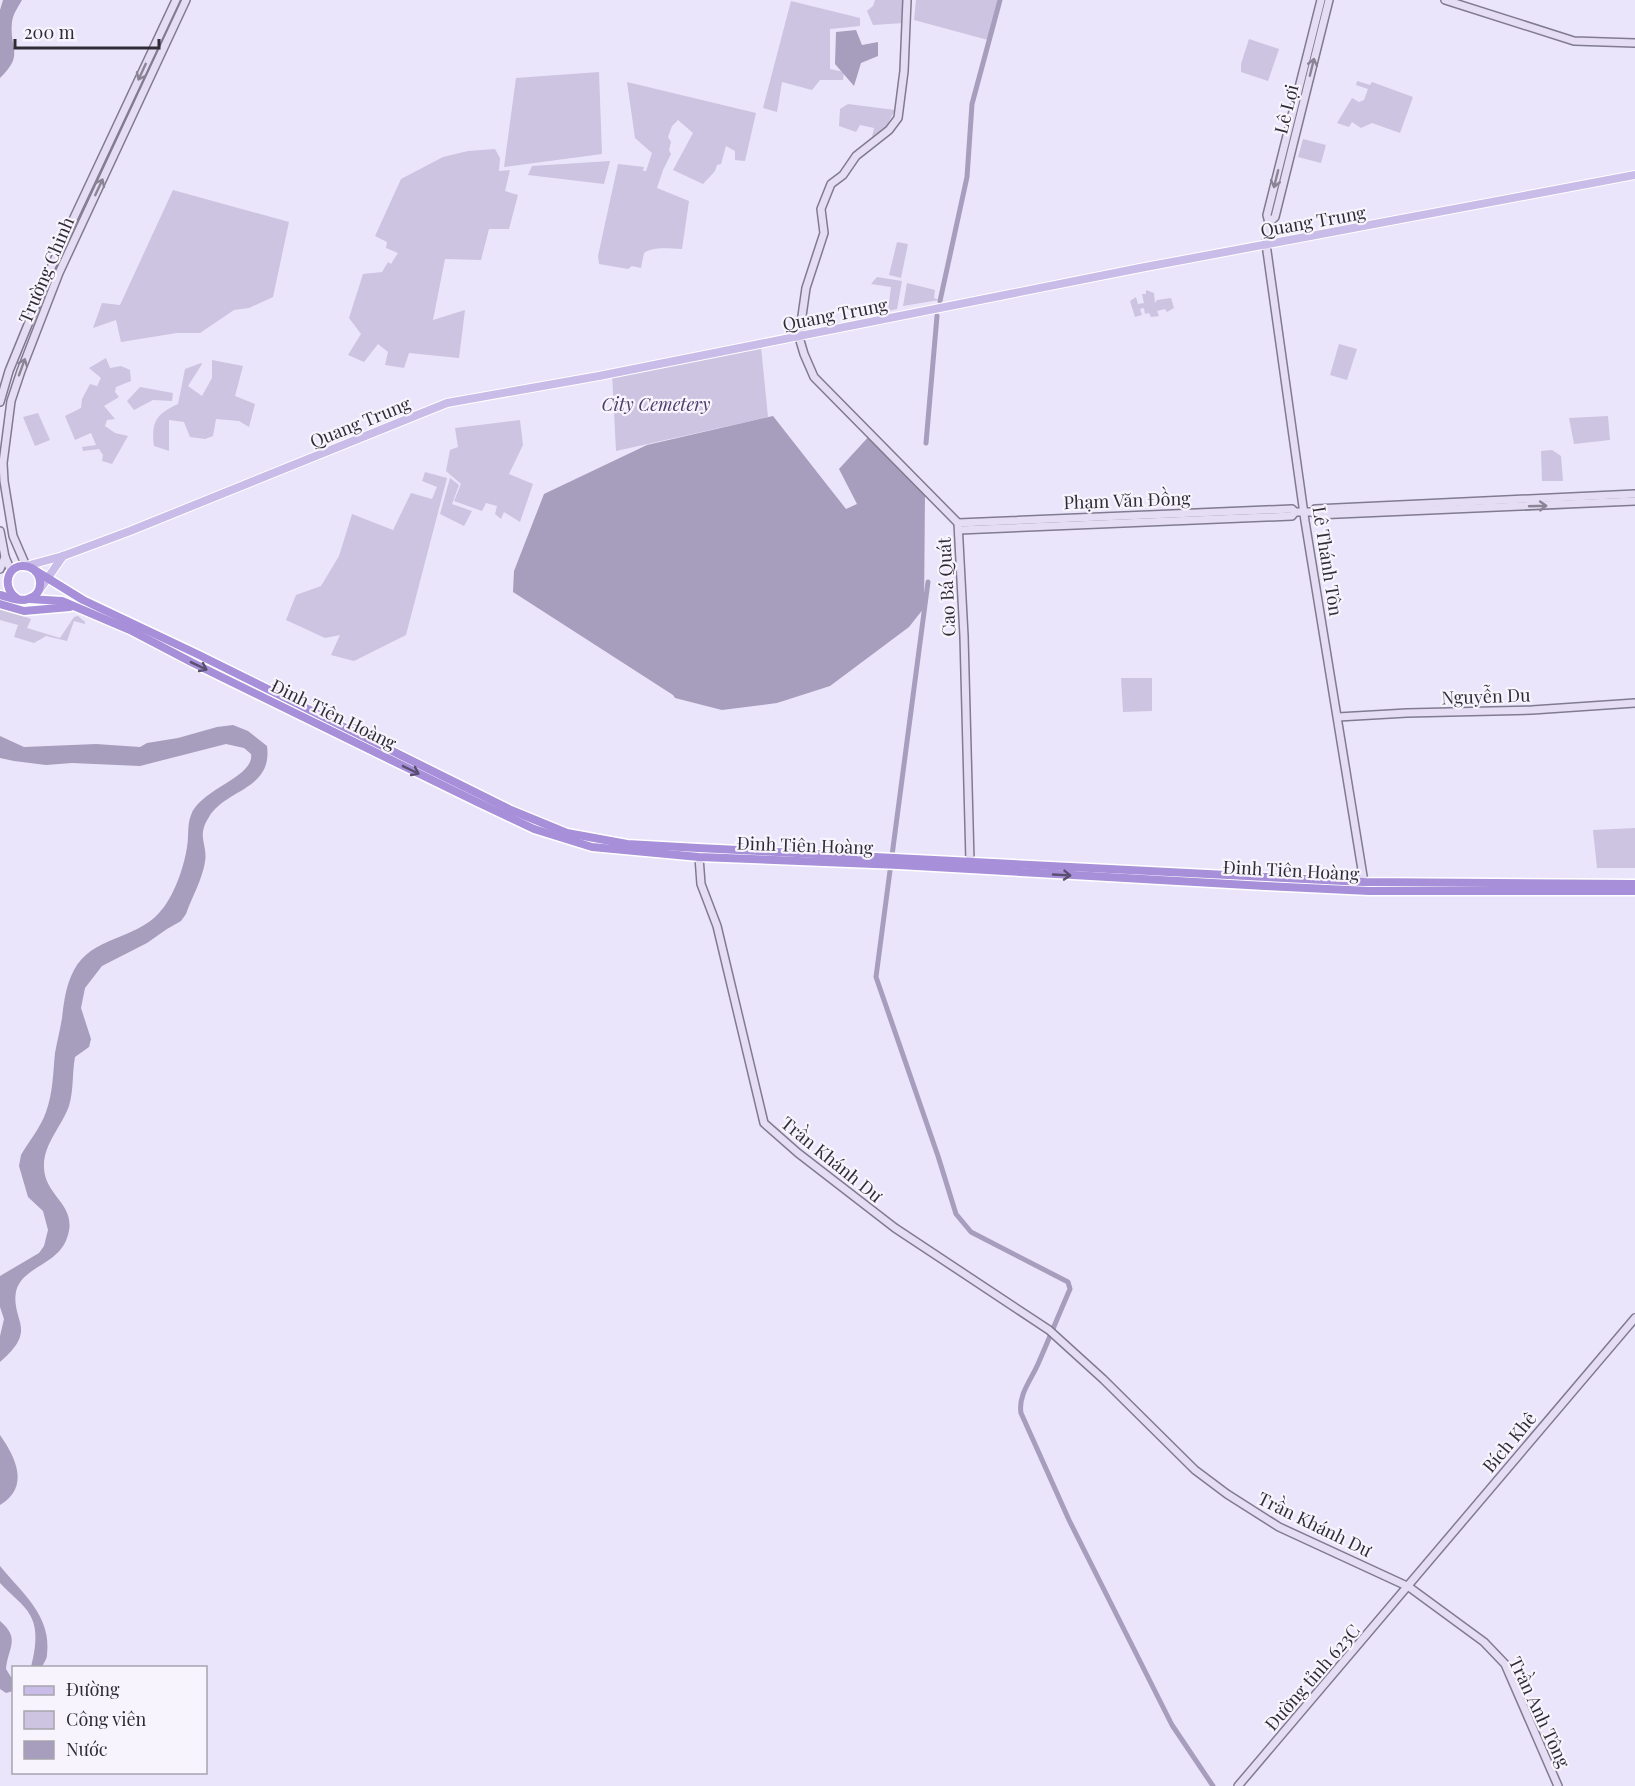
<svg xmlns="http://www.w3.org/2000/svg" width="1635" height="1786" font-family="'Playfair Display',serif">
	<rect width="100%" height="100%" fill="#ebe5fb"/>
	<g fill="#ccc4e1">
		<polygon points="875,0 906,0 904,23 873,25 867,11 873,6"/>
		<polygon points="916,0 998,0 988,40 914,20"/>
		<polygon points="791,1 860,18 860,26 830,29 830,69 844,72 843,80 820,80 812,90 782,82 777,112 763,108"/>
		<polygon points="1249,39 1279,49 1268,81 1241,72 1241,64"/>
		<polygon points="599,72 602,154 504,167 516,78"/>
		<polygon points="1357,81 1370,85 1372,82 1413,97 1400,133 1372,123 1361,128 1352,122 1349,127 1337,123 1352,98 1359,102 1364,100 1368,89 1356,85"/>
		<path d="M627,82L756,113L745,161L735,160V151L726,146L721,164L717,165L715,171L703,184L673,170L693,133L678,120L672,126L668,137L671,142L669,150L671,154L663,170L657,188L689,201L682,249C669,249 655,246 644,253L641,268L632,266L628,269L599,264L598,256L618,164L644,167L643,171H646L652,153L635,138Z"/>
		<polygon points="848,104 895,110 886,127 872,137 874,128 860,125 856,132 839,126 840,109"/>
		<polygon points="1303,139 1326,145 1321,163 1298,157"/>
		<polygon points="495,149 500,158 499,171 510,170 505,191 518,195 509,229 489,229 481,260 445,259 433,320 465,310 459,358 409,353 404,368 385,365 388,352 378,344 364,362 348,355 361,334 349,318 363,274 382,272 388,262 391,264 398,253 386,248 387,242 375,236 401,179 443,157 468,151"/>
		<polygon points="610,161 604,184 528,175 532,166"/>
		<polygon points="173,190 289,222 273,297 249,308 234,310 200,333 177,333 121,342 116,320 93,328 102,303 120,305"/>
		<polygon points="897,242 908,244 901,278 889,275"/>
		<polygon points="877,277 902,281 897,309 888,311 891,287 871,284"/>
		<polygon points="907,283 935,290 934,298 939,300 903,306"/>
		<polygon points="1146,290 1154,293 1155,303 1157,300 1171,298 1174,308 1167,312 1165,309 1157,311 1159,316 1151,317 1149,313 1145,314 1144,308 1140,309 1142,315 1135,317 1130,301 1136,297 1138,304 1144,303 1142,294 1146,294"/>
		<polygon points="1339,344 1357,349 1347,380 1330,375"/>
		<polygon points="761,347 768,417 616,451 612,373"/>
		<polygon points="106,358 110,368 121,366 130,370 131,381 116,387 115,392 119,397 104,406 115,419 107,420 105,426 115,433 128,436 112,464 102,461 103,455 99,449 83,451 82,447 96,445 91,433 75,440 65,416 81,408 82,399 90,384 97,386 101,378 89,368"/>
		<path d="M212,360L243,366L235,396L255,404L249,427L239,421L216,419L213,436L205,439L190,437L184,422L169,420V451L154,446C151,422 156,414 178,404L185,369L201,363L202,364L188,386L202,396L212,378Z"/>
		<polygon points="140,387 173,393 172,401 153,400 134,410 127,401"/>
		<polygon points="38,413 50,440 35,446 23,417"/>
		<polygon points="1608,416 1610,440 1574,444 1569,418"/>
		<polygon points="520,420 523,445 509,474 533,484 520,522 504,512 501,519 495,514 497,506 486,503 482,511 454,501 461,484 446,471 450,450 458,447 455,428"/>
		<polygon points="1552,450 1561,456 1563,481 1542,481 1541,451"/>
		<polygon points="425,472 447,478 406,635 354,661 331,655 340,635 325,638 286,620 296,595 321,586 339,556 352,514 393,530 411,493 432,499 437,487 422,481"/>
		<polygon points="450,478 459,485 452,504 472,511 464,526 440,514"/>
		<polygon points="0,607 31,619 27,628 60,638 74,617 78,616 85,622 85,624 74,621 67,641 46,636 34,643 14,637 18,625 0,620"/>
		<polygon points="1121,678 1152,678 1152,711 1123,712"/>
		<polygon points="1635,828 1635,868 1597,868 1593,830"/>
	</g>
	<g fill="#a79dbd">
		<polygon points="856,30 862,45 878,42 878,56 861,63 854,86 835,64 836,32"/>
		<polygon points="773,416 846,509 857,504 839,469 871,434 925,492 924,608 909,627 830,686 777,703 722,710 675,698 673,695 513,592 514,571 544,494 647,445"/>
	</g>
	<g fill="#a79ebd">
		<path d="M3,0H22C18,7 13,14 12,22C9,50 25,54 0,78V10Z"/>
		<path d="M233,725L248,731L267,746C273,790 225,789 209,817C196,837 208,844 205,862C202,880 192,897 186,914L181,921L167,929L147,943L102,966L85,988L81,1008L91,1039L89,1047L75,1057C72,1073 74,1089 69,1106C61,1128 43,1144 44,1168C45,1197 79,1205 67,1238C58,1264 26,1266 17,1288C15,1294 15,1301 16,1306C17,1314 21,1322 21,1329C22,1342 9,1354 0,1362V1336L4,1319L0,1307V1276L39,1253L44,1246L48,1230L43,1211L28,1197L19,1166L21,1155C29,1141 41,1127 46,1112C53,1093 53,1073 55,1053C57,1042 60,1030 62,1018C64,1001 66,985 74,970C92,936 135,940 159,913C174,897 184,867 187,847C189,836 187,825 191,815C200,789 255,777 251,754L244,748L226,744L140,766L72,763L46,765L14,761L0,758V736L24,747L96,744L140,747L147,743L178,738L217,727Z"/>
		<path d="M0,1435C16,1458 30,1487 0,1505Z"/>
		<path d="M0,1566C22,1593 52,1616 47,1655C47,1659 43,1664 42,1667H31C35,1651 39,1630 30,1615C25,1605 8,1592 0,1583Z"/>
		<path d="M0,1621C21,1639 8,1647 6,1669L11,1677H13V1691L6,1693L0,1689Z"/>
	</g>
	<g fill="none" stroke-linecap="round" stroke-linejoin="round">
		<g stroke="#a79ebd" stroke-width="5">
			<polyline points="940,301 967,177 972,104 1000,0"/>
			<polyline points="926,443 937,316"/>
			<path d="M928,582L876,977L938,1156L956,1214L971,1232L1068,1282L1070,1289C1059,1314 1049,1339 1038,1364C1031,1380 1018,1395 1021,1413L1069,1520L1172,1725L1213,1786"/>
		</g>
		<defs>
			<g id="secondary">
				<polyline points="907,0 904,71 898,118 889,130 856,156 843,175 831,184 821,209 824,233 806,288 799,337 804,354 814,377 958,523 964,636 970,861"/>
				<polyline points="1321,0 1267,215 1269,223 1266,244 1305,521 1364,882"/>
				<polyline points="1445,0 1574,41 1635,43"/>
				<polyline points="1269,223 1275,217 1329,0"/>
				<polyline points="0,402 9,371 56,256 176,0"/>
				<polyline points="1313,512 1315,509 1635,494"/>
				<polyline points="958,523 1292,509 1295,512 1313,512 1316,515 1635,501"/>
				<polyline points="959,530 1292,516 1295,512"/>
				<polyline points="0,531 5,557 11,571"/>
				<polyline points="26,566 13,536 4,481 3,463 11,401 21,371 59,273 186,0"/>
				<polyline points="0,569 5,557"/>
				<polyline points="1338,717 1407,713 1532,710 1635,703"/>
				<polyline points="699,857 701,884 717,926 764,1123 798,1153 895,1228 1049,1330 1103,1379 1195,1470 1227,1494 1279,1527 1409,1587 1484,1642 1505,1664 1558,1786"/>
				<polyline points="1238,1786 1635,1318"/>
			</g>
			<g id="primary">
				<polyline points="26,566 63,556 130,531 447,403 599,376 1140,268 1635,175"/>
				<polyline points="38,592 63,556"/>
			</g>
			<g id="highway">
				<polyline points="36,571 83,600 197,654 511,810 567,833 627,844 698,848 1364,882 1635,884"/>
				<path d="M0,595C8,597 20,602 28,599C44,595 44,572 29,567C7,560 0,589 18,599"/>
				<polyline points="29,599 62,601 130,630 193,663 477,802 534,829 592,847 699,857 899,865 1265,886 1369,891 1635,891"/>
				<polyline points="0,604 24,611 70,607"/>
			</g>
		</defs>
		<use href="#secondary" stroke="#817b8f" stroke-width="10"/>
		<use href="#primary" stroke="#fff" stroke-width="10"/>
		<use href="#highway" stroke="#fff" stroke-width="11"/>
		<use href="#secondary" stroke="#e5ddf4" stroke-width="7"/>
		<use href="#primary" stroke="#cabce8" stroke-width="8"/>
		<use href="#highway" stroke="#a78fd9" stroke-width="8"/>
	</g>
	<defs><path id="oneway-shaft" d="M-6 0H5M1.5-3L5.5 0L1.5 3" fill="none" stroke-width="1.6" stroke-linecap="round" stroke-linejoin="round" transform="scale(1.5)"/></defs>
	<g stroke="#8a8494">
		<use href="#oneway-shaft" transform="translate(1312 67) rotate(-76)"/>
		<use href="#oneway-shaft" transform="translate(142 72) rotate(115)"/>
		<use href="#oneway-shaft" transform="translate(1276 179) rotate(104)"/>
		<use href="#oneway-shaft" transform="translate(99 187) rotate(-65)"/>
		<use href="#oneway-shaft" transform="translate(22 367) rotate(-70)"/>
		<use href="#oneway-shaft" transform="translate(1538 506) rotate(-2)"/>
	</g>
	<g stroke="#594f6e">
		<use href="#oneway-shaft" transform="translate(199 666) rotate(26)"/>
		<use href="#oneway-shaft" transform="translate(411 770) rotate(26)"/>
		<use href="#oneway-shaft" transform="translate(1062 875) rotate(3)"/>
	</g>
	<g text-anchor="middle" dominant-baseline="central" stroke-width="4.5" stroke-linejoin="round" paint-order="stroke">
		<g font-size="18" fill="#2f2c35" stroke="#f7f4fd">
			<text transform="translate(1286 109) rotate(-76)">Lê Lợi</text>
			<text transform="translate(1313 221) rotate(-10)">Quang Trung</text>
			<text transform="translate(46 270) rotate(-67)">Trường Chinh</text>
			<text transform="translate(835 314) rotate(-11)">Quang Trung</text>
			<text transform="translate(360 422) rotate(-22)">Quang Trung</text>
			<text transform="translate(1127 500) rotate(-2)">Phạm Văn Đồng</text>
			<text transform="translate(1328 561) rotate(81)">Lê Thánh Tôn</text>
			<text transform="translate(946 587) rotate(-93)">Cao Bá Quát</text>
			<text transform="translate(1486 696) rotate(-2)">Nguyễn Du</text>
			<text transform="translate(334 714) rotate(26)">Đinh Tiên Hoàng</text>
			<text transform="translate(805 845) rotate(2)">Đinh Tiên Hoàng</text>
			<text transform="translate(1291 870) rotate(3)">Đinh Tiên Hoàng</text>
			<text transform="translate(832 1159) rotate(39)">Trần Khánh Dư</text>
			<text transform="translate(1509 1442) rotate(-50)">Bích Khê</text>
			<text transform="translate(1315 1524) rotate(26)">Trần Khánh Dư</text>
			<text transform="translate(1312 1677) rotate(-49)">Đường tỉnh 623C</text>
			<text transform="translate(1540 1712) rotate(65)">Trần Anh Tông</text>
		</g>
		<g font-size="18" font-style="italic" fill="#4d3e6c" stroke="#f7f4fd">
			<text x="656" y="404">City Cemetery</text>
		</g>
	</g>
	<rect x="12" y="1666" width="195" height="108" fill="#f7f4fd" stroke="#a7a4ad" stroke-width="1.5"/>
	<rect x="24" y="1686" width="30" height="9" fill="#cabce8" stroke="#a7a4ad" stroke-width="1.5"/>
	<text x="66" y="1696" font-size="18" fill="#2f2c35">Đường</text>
	<rect x="24" y="1711" width="30" height="18" fill="#ccc4e1" stroke="#a7a4ad" stroke-width="1.5"/>
	<text x="66" y="1726" font-size="18" fill="#2f2c35">Công viên</text>
	<rect x="24" y="1741" width="30" height="18" fill="#a79ebd" stroke="#a7a4ad" stroke-width="1.5"/>
	<text x="66" y="1756" font-size="18" fill="#2f2c35">Nước</text>
	<path d="M15 39v9h144v-9" fill="none" stroke="#2f2c35" stroke-width="3"/>
	<text x="24" y="39" font-size="18" fill="#2f2c35" stroke="#f7f4fd" stroke-width="4.5" paint-order="stroke">200 m</text>
</svg>
